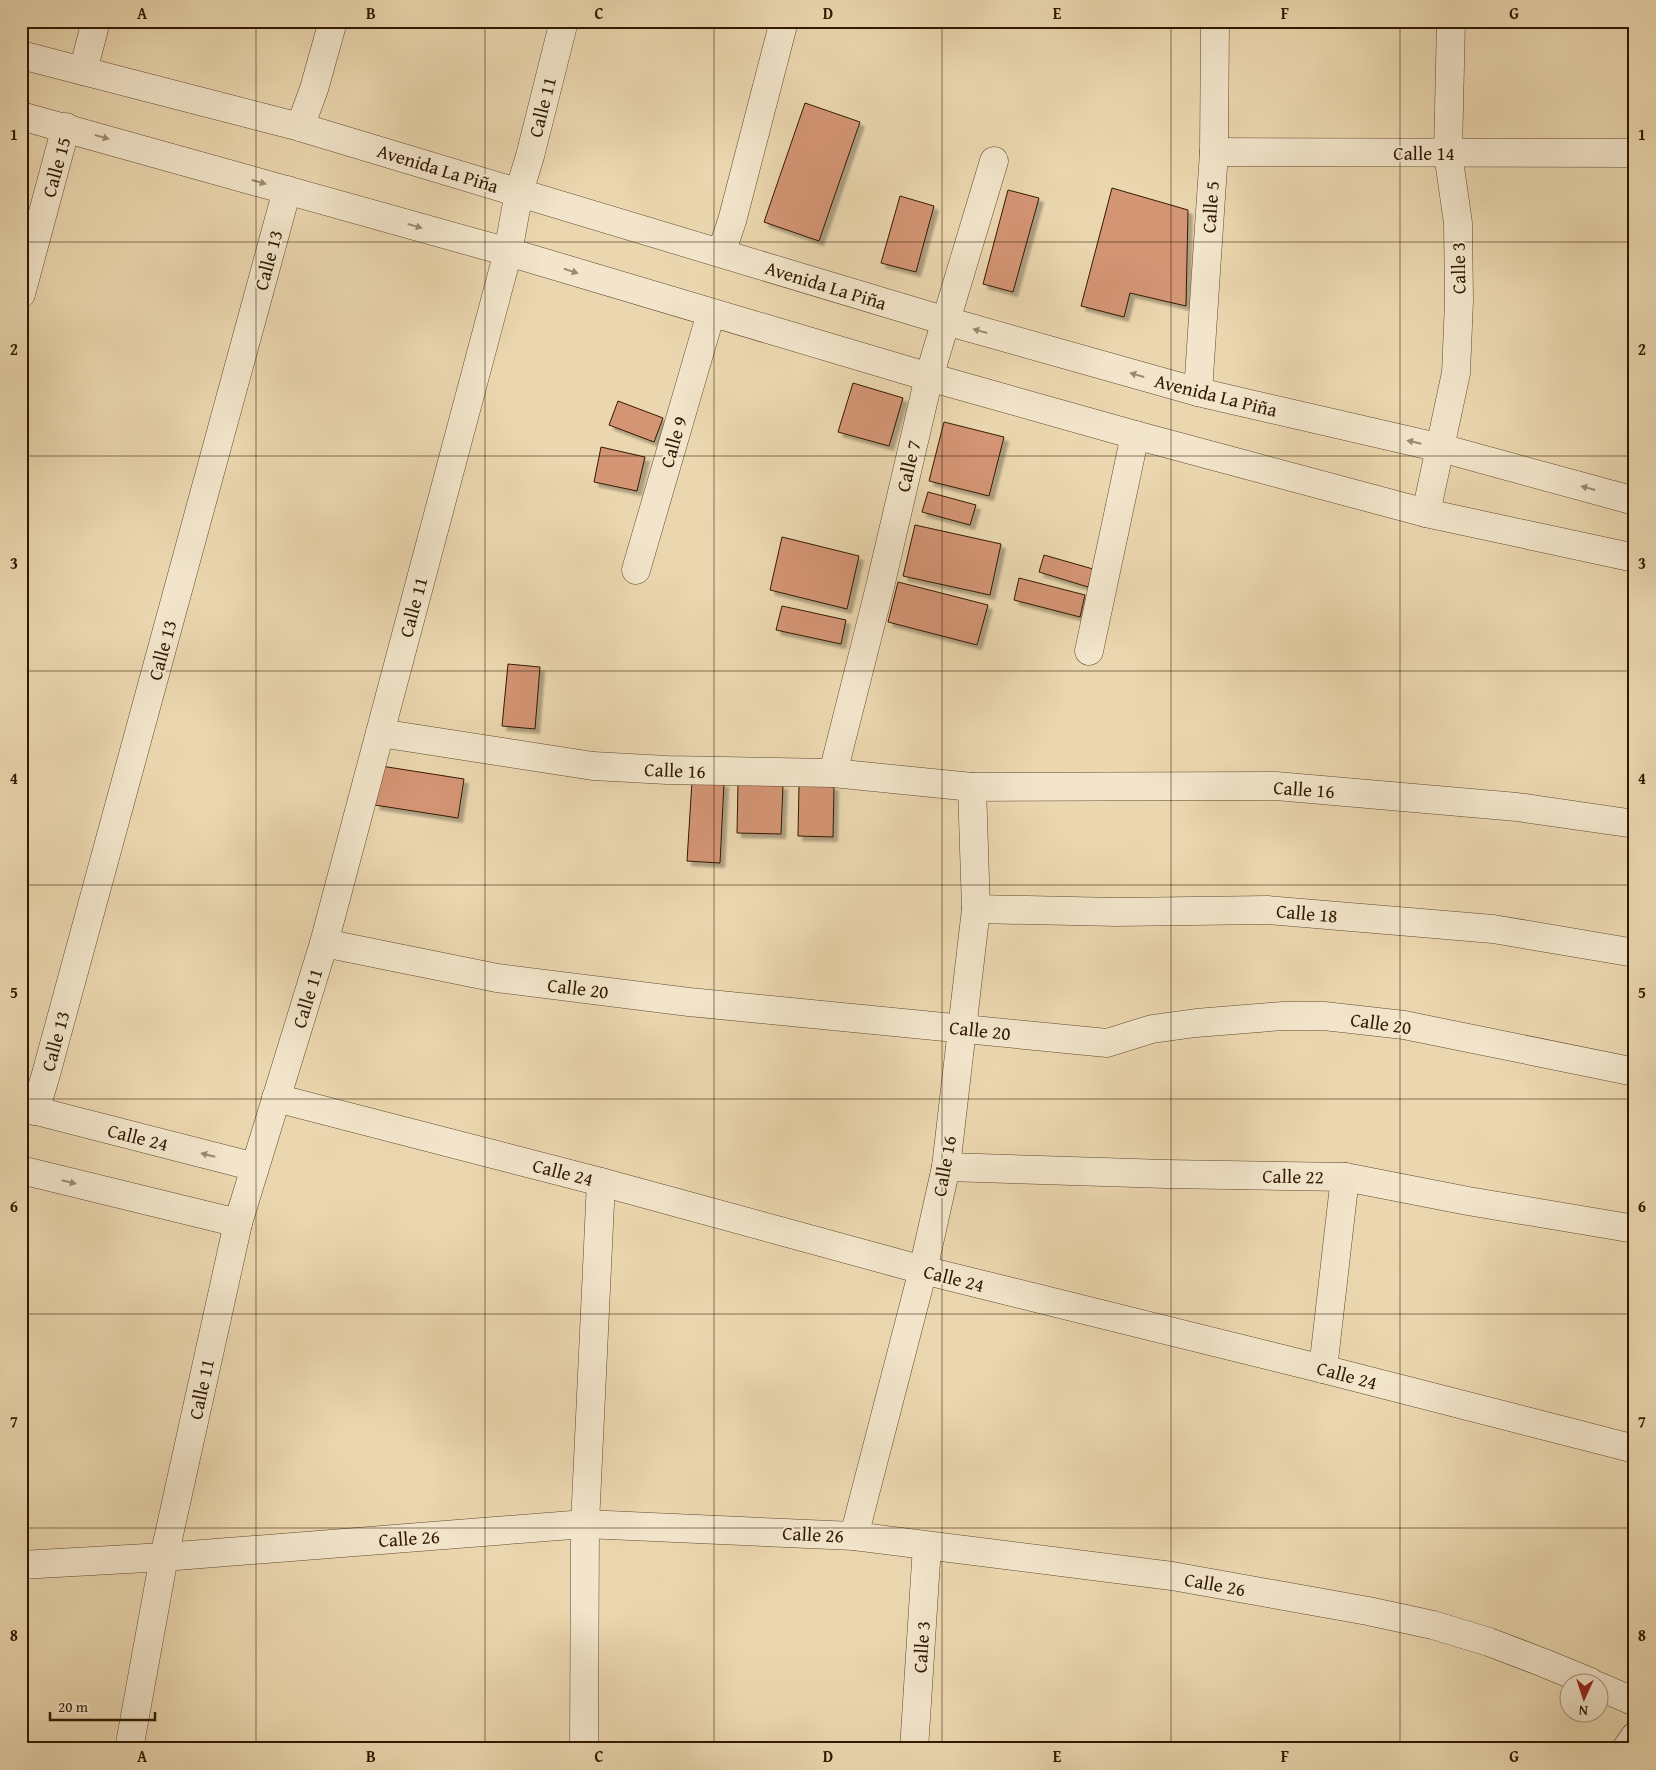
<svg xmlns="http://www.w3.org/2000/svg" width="1656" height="1770" font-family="'Gentium Book Plus',serif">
	<defs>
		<filter id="shadow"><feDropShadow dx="4.5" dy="4.5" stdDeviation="1" flood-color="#0004"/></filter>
	</defs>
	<rect width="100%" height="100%" fill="#ebd7af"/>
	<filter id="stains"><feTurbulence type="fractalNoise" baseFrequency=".004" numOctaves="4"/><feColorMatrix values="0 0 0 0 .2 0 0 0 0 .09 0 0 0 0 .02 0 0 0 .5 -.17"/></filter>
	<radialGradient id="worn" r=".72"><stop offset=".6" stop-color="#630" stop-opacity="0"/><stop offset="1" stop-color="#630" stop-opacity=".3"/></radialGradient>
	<g fill="#d49575" stroke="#321900" filter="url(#shadow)">
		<polygon points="805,103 860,122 819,241 764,222"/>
		<polygon points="1112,188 1188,210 1186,306 1130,293 1124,317 1081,306"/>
		<polygon points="1008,190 1039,198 1013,292 983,284"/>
		<polygon points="900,196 934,206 916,272 881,263"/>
		<polygon points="853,383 903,398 889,446 838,432"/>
		<polygon points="618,401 663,418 654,442 609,425"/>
		<polygon points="944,422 1004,437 989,496 929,481"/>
		<polygon points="601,447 645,457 637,491 594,482"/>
		<polygon points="928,492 976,505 970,525 922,512"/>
		<polygon points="915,525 1001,544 990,595 903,576"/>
		<polygon points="782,537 859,556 847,609 770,590"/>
		<polygon points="1044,555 1093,569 1088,587 1039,572"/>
		<polygon points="1019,578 1085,595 1080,617 1014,600"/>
		<polygon points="898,582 988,605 977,645 888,622"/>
		<polygon points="782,606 846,620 841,644 776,630"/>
		<polygon points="508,664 540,667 535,729 502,726"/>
		<polygon points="381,766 464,779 458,818 375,805"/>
		<polygon points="692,781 724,783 720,863 687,861"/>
		<polygon points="738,784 783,785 781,834 737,833"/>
		<polygon points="799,785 834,786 833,837 798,836"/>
	</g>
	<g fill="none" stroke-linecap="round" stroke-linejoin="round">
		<defs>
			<g id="minor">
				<polyline points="21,55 300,127 946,321 1198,392 1441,448 1635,501"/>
				<polyline points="83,71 96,21"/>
				<polyline points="21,116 508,252 929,377 1135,435 1426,513 1635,558"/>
				<polyline points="300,127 314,89 333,21"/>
				<polyline points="1214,152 1635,153"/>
				<polyline points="721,253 732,221 784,21"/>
				<polyline points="21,294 66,127"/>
				<polyline points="1198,392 1214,152 1215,21"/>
				<polyline points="1426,513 1456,373 1459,301 1458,223 1448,153 1451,21"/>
				<polyline points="636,570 711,313"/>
				<polyline points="1089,651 1135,435"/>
				<polyline points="380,733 593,766 667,770 833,773 972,787 1276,786 1517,807 1635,824"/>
				<polyline points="833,773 879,591 929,377 994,161"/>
				<polyline points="976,909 1117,912 1267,910 1493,929 1635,953"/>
				<polyline points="324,943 497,978 689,1002 1107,1043 1152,1029 1196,1023 1283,1016 1324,1016 1404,1025 1635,1072"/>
				<polyline points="276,1098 601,1182 923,1270 1323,1369 1635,1449"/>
				<polyline points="21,1107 255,1167"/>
				<polyline points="35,1111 46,1074 287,190"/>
				<polyline points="946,1167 1166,1174 1345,1177 1468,1201 1635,1229"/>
				<polyline points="21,1170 238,1223"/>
				<polyline points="1323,1369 1345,1177"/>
				<polyline points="854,1536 923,1270 946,1167 976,909 972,787"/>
				<polyline points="21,1565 164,1557 585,1524 854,1536 1172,1576 1368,1611 1433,1625 1489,1642 1544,1663 1590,1682"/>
				<polyline points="1598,1686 1635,1702"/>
				<polyline points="129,1749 164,1557 238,1223 324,943 508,252 519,192 530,156 564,21"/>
				<polyline points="584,1749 585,1524 601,1182"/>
				<polyline points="914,1749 927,1546"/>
			</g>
			<polyline id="secondary" points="1626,1749 1635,1736"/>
		</defs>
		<use href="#minor" stroke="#60482c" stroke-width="29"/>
		<use href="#secondary" stroke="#321900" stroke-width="29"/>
		<use href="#minor" stroke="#f2e5cb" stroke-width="28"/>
		<use href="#secondary" stroke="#f2e5cb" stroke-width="28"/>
	</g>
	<defs><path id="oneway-solid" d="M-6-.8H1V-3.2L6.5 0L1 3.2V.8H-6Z" transform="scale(1.25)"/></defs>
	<g fill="#9c8970">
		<use href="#oneway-solid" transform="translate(102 137) rotate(16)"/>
		<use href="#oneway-solid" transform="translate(259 182) rotate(16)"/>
		<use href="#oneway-solid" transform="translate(415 226) rotate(16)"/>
		<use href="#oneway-solid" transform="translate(571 271) rotate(17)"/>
		<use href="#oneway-solid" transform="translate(980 331) rotate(-164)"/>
		<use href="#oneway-solid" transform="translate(1137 375) rotate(-164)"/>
		<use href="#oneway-solid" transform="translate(1414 442) rotate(-167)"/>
		<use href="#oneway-solid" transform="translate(1588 488) rotate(-165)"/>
		<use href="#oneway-solid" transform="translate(208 1155) rotate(-166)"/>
		<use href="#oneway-solid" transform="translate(69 1182) rotate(14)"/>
	</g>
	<path fill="none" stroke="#321900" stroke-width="1" stroke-opacity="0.55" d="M256,21V1749M485,21V1749M714,21V1749M942,21V1749M1171,21V1749M1400,21V1749M21,242H1635M21,456H1635M21,671H1635M21,885H1635M21,1099H1635M21,1314H1635M21,1528H1635"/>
	<g text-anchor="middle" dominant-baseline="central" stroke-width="4" stroke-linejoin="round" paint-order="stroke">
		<g font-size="19" fill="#321900" stroke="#f2e5cb">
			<text transform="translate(542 107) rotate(-76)">Calle 11</text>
			<text x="1424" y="153">Calle 14</text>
			<text transform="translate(56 167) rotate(-75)">Calle 15</text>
			<text transform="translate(438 168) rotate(17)">Avenida La Piña</text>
			<text transform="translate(1210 207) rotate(-86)">Calle 5</text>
			<text transform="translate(268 260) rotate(-75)">Calle 13</text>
			<text transform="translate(1458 268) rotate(-91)">Calle 3</text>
			<text transform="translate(826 285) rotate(17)">Avenida La Piña</text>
			<text transform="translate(1216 395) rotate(14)">Avenida La Piña</text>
			<text transform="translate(673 442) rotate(-74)">Calle 9</text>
			<text transform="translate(908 466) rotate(-77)">Calle 7</text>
			<text transform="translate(413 607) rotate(-75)">Calle 11</text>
			<text transform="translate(162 650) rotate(-75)">Calle 13</text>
			<text transform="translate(675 770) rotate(2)">Calle 16</text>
			<text transform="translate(1304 789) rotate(4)">Calle 16</text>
			<text transform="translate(1307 913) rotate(5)">Calle 18</text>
			<text transform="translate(578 988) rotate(7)">Calle 20</text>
			<text transform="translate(307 998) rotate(-73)">Calle 11</text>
			<text transform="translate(1381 1023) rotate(8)">Calle 20</text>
			<text transform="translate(980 1030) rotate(6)">Calle 20</text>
			<text transform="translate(55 1041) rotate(-75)">Calle 13</text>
			<text transform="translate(138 1137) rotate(14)">Calle 24</text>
			<text transform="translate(944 1166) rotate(-80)">Calle 16</text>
			<text transform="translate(563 1172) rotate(14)">Calle 24</text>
			<text transform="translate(1293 1176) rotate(1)">Calle 22</text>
			<text transform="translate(954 1278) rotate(14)">Calle 24</text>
			<text transform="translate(1347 1375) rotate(15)">Calle 24</text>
			<text transform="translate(201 1389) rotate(-78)">Calle 11</text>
			<text transform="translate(813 1534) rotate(3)">Calle 26</text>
			<text transform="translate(409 1538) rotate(-4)">Calle 26</text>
			<text transform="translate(1215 1584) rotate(10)">Calle 26</text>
			<text transform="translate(921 1647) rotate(-86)">Calle 3</text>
		</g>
	</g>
	<rect width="1656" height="1770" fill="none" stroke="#ebd7af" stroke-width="55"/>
	<g transform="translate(1584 1698) rotate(183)"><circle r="24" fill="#f2e5cb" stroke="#a5937a"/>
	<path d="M0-4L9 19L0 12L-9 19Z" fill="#8f2418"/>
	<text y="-8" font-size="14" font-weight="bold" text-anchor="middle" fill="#321900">N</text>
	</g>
	<path d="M50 1712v8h105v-8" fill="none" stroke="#321900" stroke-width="2.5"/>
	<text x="58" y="1712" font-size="15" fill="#321900" stroke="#f2e5cb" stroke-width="4" paint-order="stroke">20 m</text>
	<rect x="28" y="28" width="1600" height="1714" fill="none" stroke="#321900" stroke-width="2"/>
	<g font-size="16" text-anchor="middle" font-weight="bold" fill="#321900">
		<text x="142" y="19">A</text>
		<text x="371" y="19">B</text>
		<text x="599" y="19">C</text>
		<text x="828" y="19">D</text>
		<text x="1057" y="19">E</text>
		<text x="1285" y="19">F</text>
		<text x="1514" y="19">G</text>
		<text x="14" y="140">1</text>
		<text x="1642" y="140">1</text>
		<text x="14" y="355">2</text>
		<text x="1642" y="355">2</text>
		<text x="14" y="569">3</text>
		<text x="1642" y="569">3</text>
		<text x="14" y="784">4</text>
		<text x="1642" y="784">4</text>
		<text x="14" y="998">5</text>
		<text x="1642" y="998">5</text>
		<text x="14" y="1212">6</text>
		<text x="1642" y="1212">6</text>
		<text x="14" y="1427">7</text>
		<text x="1642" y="1427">7</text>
		<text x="14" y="1641">8</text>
		<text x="1642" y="1641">8</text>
		<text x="142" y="1762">A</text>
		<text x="371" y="1762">B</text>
		<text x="599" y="1762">C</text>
		<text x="828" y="1762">D</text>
		<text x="1057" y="1762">E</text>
		<text x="1285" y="1762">F</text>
		<text x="1514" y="1762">G</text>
	</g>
	<rect width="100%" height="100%" filter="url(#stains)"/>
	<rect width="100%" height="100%" fill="url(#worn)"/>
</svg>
